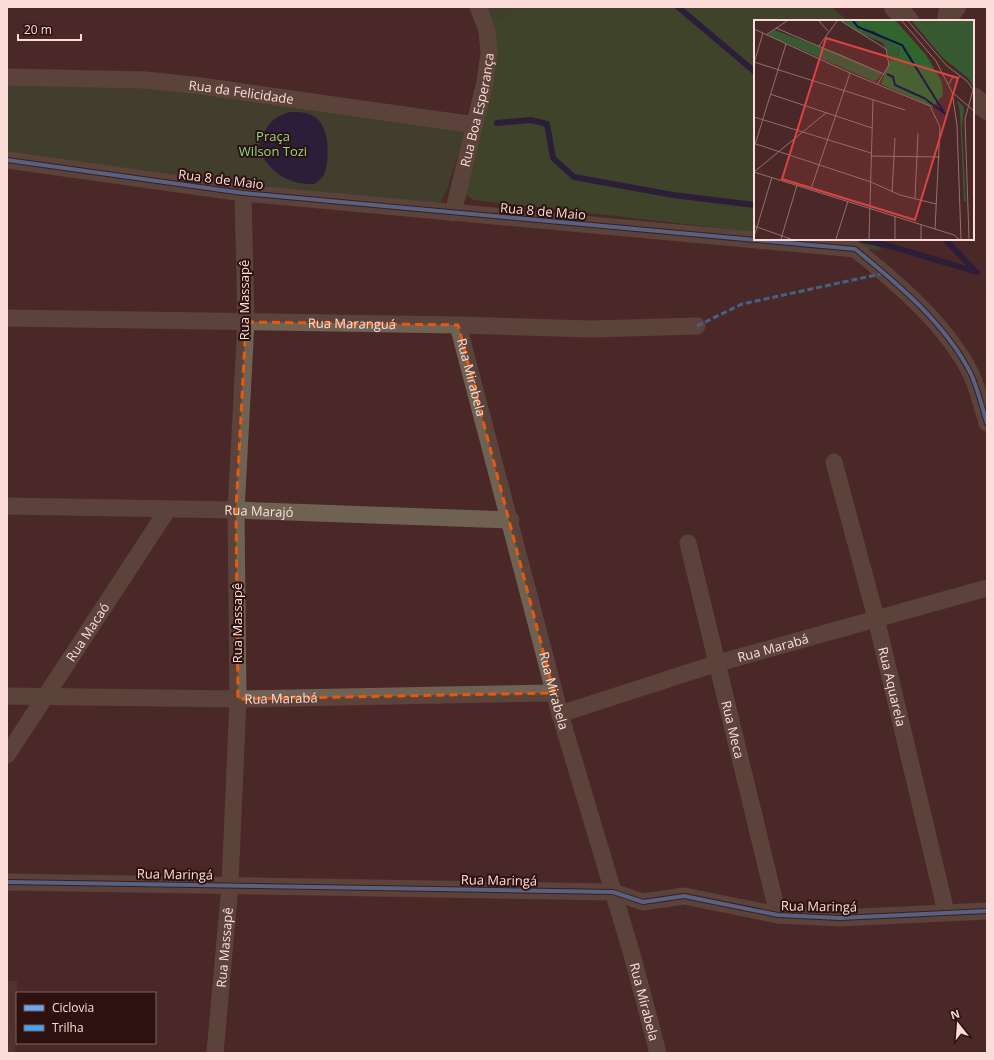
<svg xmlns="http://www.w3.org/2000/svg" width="994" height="1060" font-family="'Open Sans',sans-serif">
	<rect width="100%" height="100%" fill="#4a2828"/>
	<g fill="#385a33">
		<polygon points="484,7 516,7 508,16 496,21 487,15"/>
		<polygon points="7,80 130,81 468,122 447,189 440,203 266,190 7,155"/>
	</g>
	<g fill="#30652e">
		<polygon points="516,7 832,7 848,21 755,21 755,232 474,200 465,194 495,72 496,46 487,15 496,21 508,16"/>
		<polygon points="806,239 880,239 878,243 881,251"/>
	</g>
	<path fill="#08124c" d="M290,112C296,112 304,112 309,114C330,120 330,156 325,172C324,177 318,181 315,184C287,185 269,172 258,148C266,127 268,119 290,112Z"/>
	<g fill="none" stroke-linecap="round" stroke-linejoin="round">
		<g stroke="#08124c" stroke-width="6">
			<polyline points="678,7 755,72"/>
			<polyline points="497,123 531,120 547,124 553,158 574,177 673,195 755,205"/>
			<polyline points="859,239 890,246 977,272"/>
			<polyline points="945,239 975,271"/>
		</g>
	</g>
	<polygon fill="#5d3d3d" points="7,981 17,981 15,1053 7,1053"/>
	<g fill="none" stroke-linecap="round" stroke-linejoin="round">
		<g stroke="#706253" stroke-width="17">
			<path id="s1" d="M7,77L146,80L201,86L475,125"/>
			<path d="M7,160L243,193L855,249C898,284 946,324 971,374C978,389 982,407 987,423"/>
			<path id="s2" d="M453,213L485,82L489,53L487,30L478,7"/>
			<path id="s3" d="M7,318L458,325L591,329L697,326"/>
			<path id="s4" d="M458,325L560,714L633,958L658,1053"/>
			<path id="s5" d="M834,462L876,618L946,912"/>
			<path id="s6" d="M7,506L236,510L511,520"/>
			<path id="s7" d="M688,543L778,915"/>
			<path id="s8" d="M7,696L238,699L554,693"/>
			<path id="s9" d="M560,714L718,663L987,588"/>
			<path id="s10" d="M7,755L168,509"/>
			<polyline points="7,882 613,892 643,902 684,896 778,915 840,918 987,911"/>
			<path id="s11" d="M215,1053L230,885L238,699L236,510L246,322L243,193"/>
		</g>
		<g stroke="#72644e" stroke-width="22">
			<polyline points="895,7 908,21"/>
			<polyline points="948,21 949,13 955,7"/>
			<polyline points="973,98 987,109"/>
		</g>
		<polyline stroke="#3fa9f5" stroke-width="3" stroke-dasharray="6 3" stroke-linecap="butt" points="697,326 742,304 885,273"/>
		<defs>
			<g id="cycleway">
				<path d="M7,160L243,193L855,249C898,284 946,324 971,374C978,389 982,407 987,423"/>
				<polyline points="7,882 613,892 643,902 684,896 778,915 840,918 987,911"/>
			</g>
		</defs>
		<use href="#cycleway" stroke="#2c110f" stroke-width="6"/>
		<use href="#cycleway" stroke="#66a8f1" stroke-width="4"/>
	</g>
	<path d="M0 0H994V1060H0ZM246,322L458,325L554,693L238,699L236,510Z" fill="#4a2828" fill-opacity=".55" fill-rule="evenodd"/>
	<path fill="none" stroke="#e8590c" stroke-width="3" stroke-dasharray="8 5" stroke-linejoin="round" d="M246,322L458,325L554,693L238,699L236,510Z"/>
	<g text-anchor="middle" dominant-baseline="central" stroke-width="4" stroke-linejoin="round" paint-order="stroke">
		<g font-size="13" fill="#fcdcd8" stroke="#2c110f">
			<text stroke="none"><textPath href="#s1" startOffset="235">Rua da Felicidade</textPath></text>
			<text stroke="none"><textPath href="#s2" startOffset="106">Rua Boa Esperança</textPath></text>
			<text transform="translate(221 179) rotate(7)">Rua 8 de Maio</text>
			<text transform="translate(543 211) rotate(5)">Rua 8 de Maio</text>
			<text transform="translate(244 300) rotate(-90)">Rua Massapê</text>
			<text stroke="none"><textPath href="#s3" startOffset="345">Rua Maranguá</textPath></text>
			<text stroke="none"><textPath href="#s4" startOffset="54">Rua Mirabela</textPath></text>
			<text stroke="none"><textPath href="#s6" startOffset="252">Rua Marajó</textPath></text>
			<text transform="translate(237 623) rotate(-90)">Rua Massapê</text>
			<text stroke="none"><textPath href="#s10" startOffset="147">Rua Macaó</textPath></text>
			<text stroke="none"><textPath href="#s9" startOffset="223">Rua Marabá</textPath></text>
			<text stroke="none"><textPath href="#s5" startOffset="232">Rua Aquarela</textPath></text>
			<text stroke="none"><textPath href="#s4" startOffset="378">Rua Mirabela</textPath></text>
			<text stroke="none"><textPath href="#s8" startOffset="274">Rua Marabá</textPath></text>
			<text stroke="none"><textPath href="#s7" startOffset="192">Rua Meca</textPath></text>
			<text transform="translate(175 874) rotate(1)">Rua Maringá</text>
			<text transform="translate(499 880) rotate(1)">Rua Maringá</text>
			<text transform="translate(819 906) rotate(1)">Rua Maringá</text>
			<text stroke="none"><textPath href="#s11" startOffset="106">Rua Massapê</textPath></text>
			<text stroke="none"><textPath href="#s4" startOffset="702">Rua Mirabela</textPath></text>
		</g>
		<g font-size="13" fill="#86de87" stroke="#2c110f">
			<text x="273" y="136">Praça<tspan x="273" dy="15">Wilson Tozi</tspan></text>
		</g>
	</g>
	<g transform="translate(754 20)">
		<rect width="220" height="220" fill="#4a2828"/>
		<path d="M158,1H220V68L214,58L189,38ZM110,9L139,22L145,28L142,39L137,41L129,23L108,14ZM20,10L86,34L129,53L121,62L14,15ZM203,80L210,87L208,109L212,182L210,181L206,92Z" fill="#385a33"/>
		<path d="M88,1H142L172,35L188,62L189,75L179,87L127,64L136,40L139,41L144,35L145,28L120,11L110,9L108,14Z" fill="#30652e"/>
		<path fill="none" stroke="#08124c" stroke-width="2" d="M99,1L104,7L148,25L191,94M133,54L139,57L141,65L170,78L190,93"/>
		<path fill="none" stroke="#91706e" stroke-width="1" d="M65,1L74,11M87,1L132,29L135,45L123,65M148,1L182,41L198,72L220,91M154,1L193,46L213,61L220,71M22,8L130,54M0,9L96,53L176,86L186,107L181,209M12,15L33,1M65,26L83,1M0,42L151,90M0,43L9,13M195,64L198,58L206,57M198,72L203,105L207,219M16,74L118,108M0,97L117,133M2,124L117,162L146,175L182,184M0,128L32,24M117,136L186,137M0,152L200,215L205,219M0,152L73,92M57,169L96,53M138,172L141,118M161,178L164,113M141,196V219M0,206L37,219M0,217L18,157M27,219L43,165M82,219L94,181M115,219L119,80M167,219V205M215,219L211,99L219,70"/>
		<path fill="#dc4342" fill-opacity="0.15" stroke="#dc4342" stroke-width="2" d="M72,18L204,58L161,200L28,159Z"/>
		<rect width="220" height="220" fill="none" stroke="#fcdcd8" stroke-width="2"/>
	</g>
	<rect width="994" height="1060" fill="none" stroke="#fcdcd8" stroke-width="16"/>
	<rect x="16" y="992" width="140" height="52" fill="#2c110f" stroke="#7f625f"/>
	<rect x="24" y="1005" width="20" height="6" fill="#66a8f1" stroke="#7f625f"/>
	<text x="52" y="1012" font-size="12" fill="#fcdcd8">Ciclovia</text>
	<rect x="24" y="1025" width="20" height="6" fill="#3fa9f5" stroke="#7f625f"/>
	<text x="52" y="1032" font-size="12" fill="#fcdcd8">Trilha</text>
	<g transform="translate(958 1024) rotate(343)" stroke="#2c110f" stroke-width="3" paint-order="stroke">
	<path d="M0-3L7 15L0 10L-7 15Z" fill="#fcdcd8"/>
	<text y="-6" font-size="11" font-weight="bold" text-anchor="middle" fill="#fcdcd8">N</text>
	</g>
	<path d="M18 34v6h63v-6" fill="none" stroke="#fcdcd8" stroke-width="2"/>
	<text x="24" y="34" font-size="12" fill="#fcdcd8" stroke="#2c110f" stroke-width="3" paint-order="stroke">20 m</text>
</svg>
